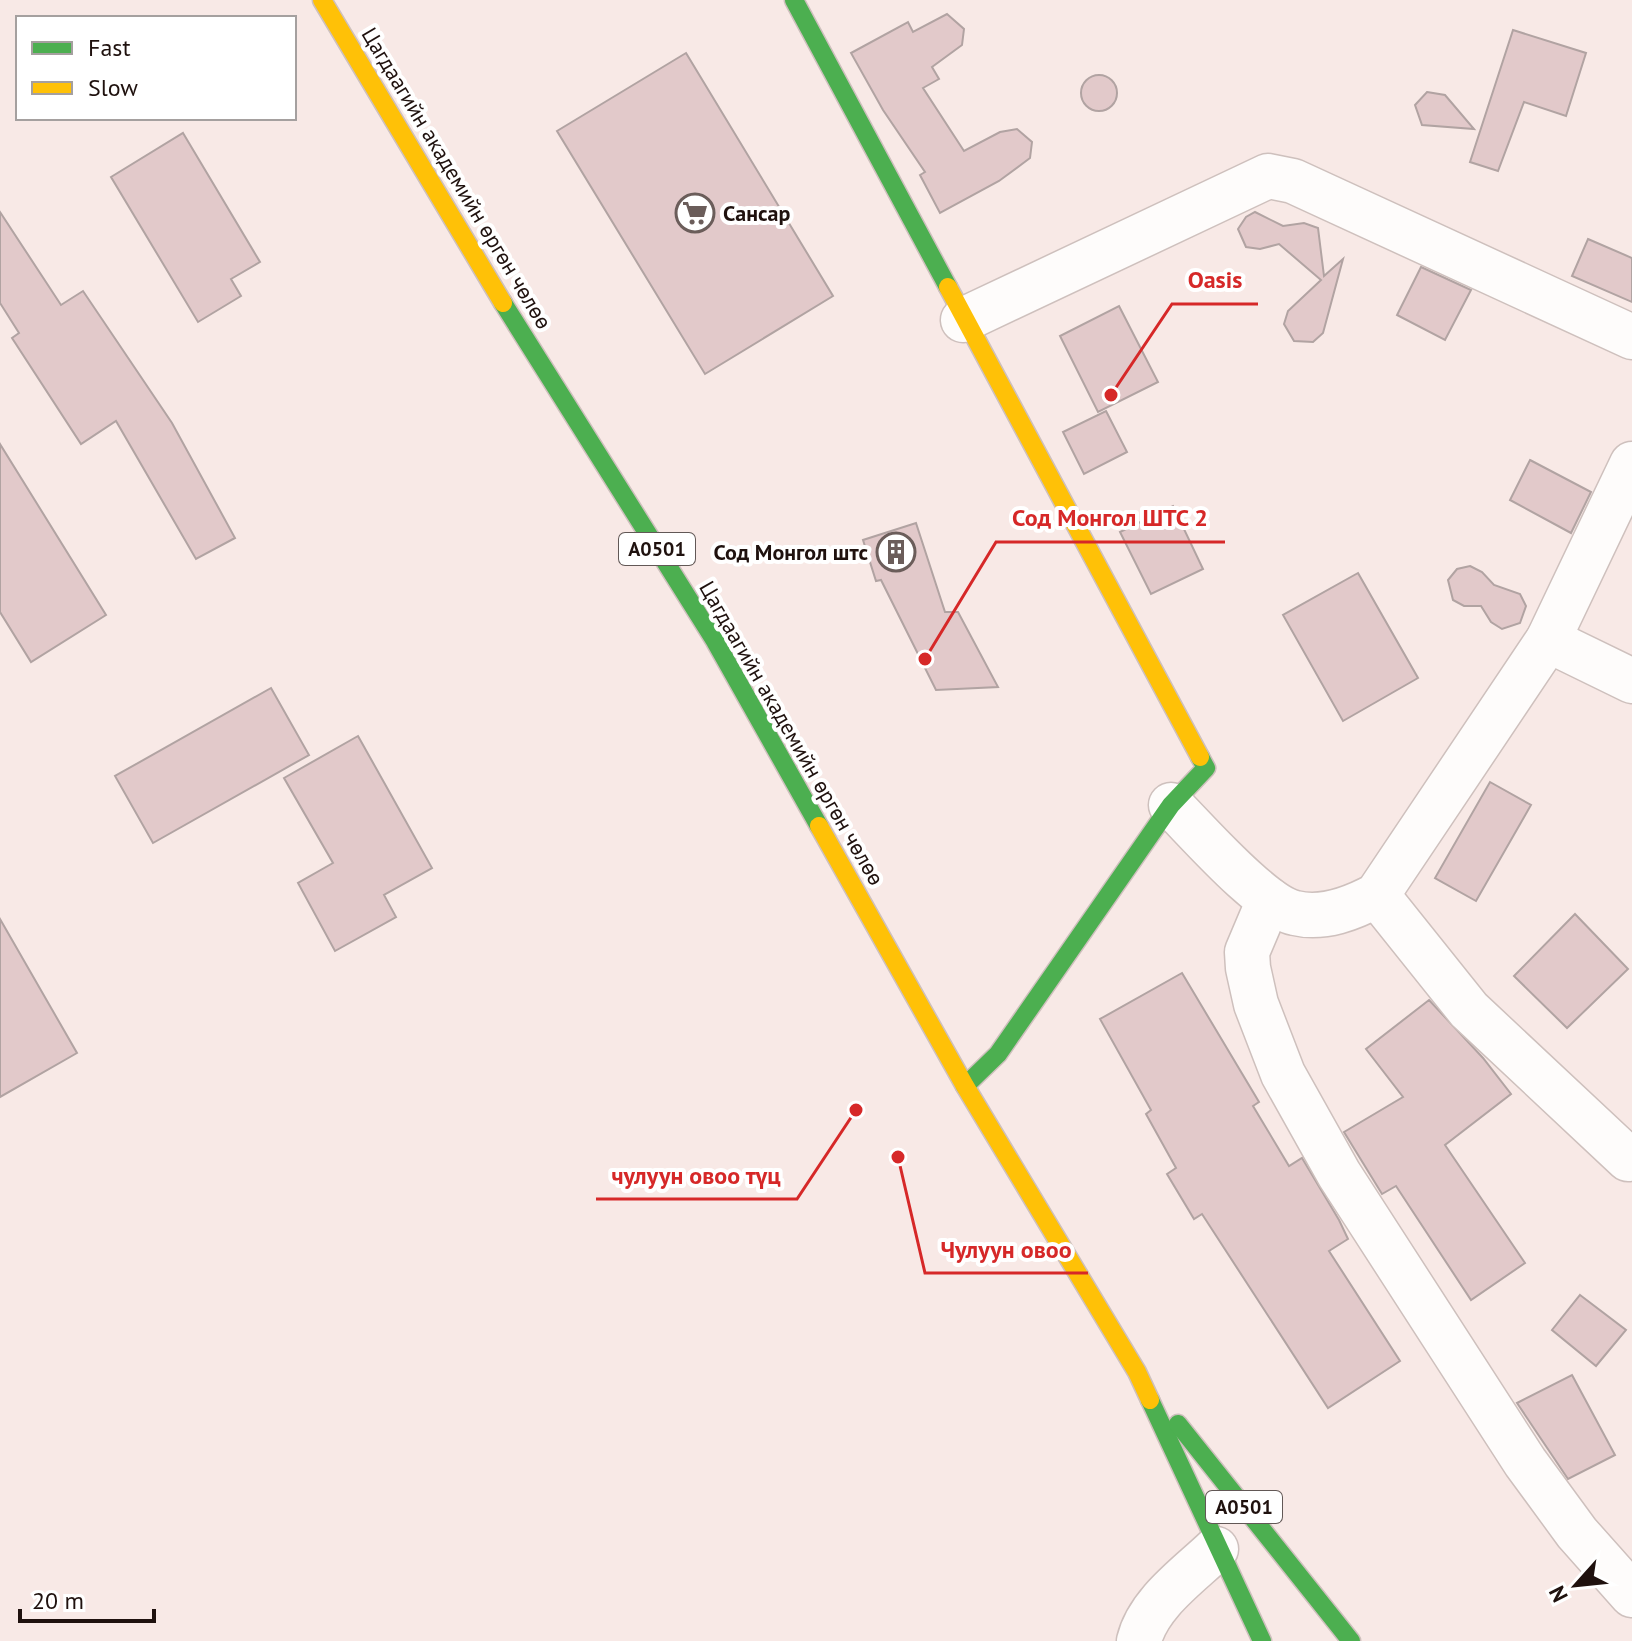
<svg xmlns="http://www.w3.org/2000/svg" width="1632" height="1641" font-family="'PT Sans',sans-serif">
	<rect width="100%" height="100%" fill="#f8e9e6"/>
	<g fill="#e2c9ca" stroke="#b1a3a2" stroke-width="2">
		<polygon points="947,14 964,29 962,45 932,67 939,79 923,88 964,151 1000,132 1017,129 1032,142 1030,158 999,181 940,213 920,175 925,172 883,110 851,53 908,22 913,32"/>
		<polygon points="1513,30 1586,53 1566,116 1524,102 1498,171 1470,162"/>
		<polygon points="686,53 833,296 705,374 557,131"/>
		<circle cx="1099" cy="93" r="18"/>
		<polygon points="1427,92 1445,95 1474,129 1422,125 1415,105"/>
		<polygon points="183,133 260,262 231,279 241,296 198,322 111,177"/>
		<polygon points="0,212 61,305 83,291 172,423 235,538 196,559 116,421 81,444 12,338 19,333 0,303"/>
		<polygon points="1255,212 1283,226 1304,223 1318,228 1324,276 1343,259 1323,333 1313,342 1294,341 1284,324 1288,311 1321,280 1279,244 1260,249 1246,247 1238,229 1246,217"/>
		<polygon points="1588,239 1632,258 1632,302 1572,276"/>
		<polygon points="1421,267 1471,290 1445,340 1397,315"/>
		<polygon points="1119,306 1158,382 1098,412 1060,336"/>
		<polygon points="1106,411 1127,452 1084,474 1063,432"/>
		<polygon points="0,444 106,615 31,662 0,612"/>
		<polygon points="1530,460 1591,492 1571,533 1510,500"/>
		<polygon points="1173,506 1203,569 1151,594 1120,532"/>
		<polygon points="916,523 945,612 958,612 998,687 936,690 881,580 876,581 863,540"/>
		<polygon points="1470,566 1482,572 1494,585 1520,594 1526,606 1520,623 1502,629 1491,622 1481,606 1464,606 1453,600 1448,580 1457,569"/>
		<polygon points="1358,573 1418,678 1343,721 1283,615"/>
		<polygon points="271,688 309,755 153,843 115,776"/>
		<polygon points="358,736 432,868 384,895 396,917 335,951 298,883 333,863 284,778"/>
		<polygon points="1490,782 1531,805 1476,901 1435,878"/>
		<polygon points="1575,914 1628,969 1567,1028 1514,976"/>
		<polygon points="0,919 77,1053 0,1097"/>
		<polygon points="1182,973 1259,1102 1253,1106 1289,1166 1302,1158 1339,1220 1348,1239 1329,1251 1400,1361 1328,1408 1202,1214 1194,1219 1167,1174 1176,1168 1146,1114 1151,1110 1100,1019"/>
		<polygon points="1429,1000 1483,1058 1511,1094 1445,1145 1525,1263 1471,1300 1396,1186 1382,1194 1344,1132 1403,1097 1366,1049"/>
		<polygon points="1580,1295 1626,1330 1596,1366 1552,1330"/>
		<polygon points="1572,1375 1615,1455 1568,1479 1517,1403"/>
	</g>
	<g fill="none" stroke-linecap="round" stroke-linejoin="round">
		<defs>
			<g id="street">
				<polyline points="963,320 1268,176 1293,181 1632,337"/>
				<polyline points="1548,640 1632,681"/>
				<path d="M1171,805C1197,831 1262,906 1295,913C1324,920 1353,908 1377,895L1548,640L1632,464"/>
				<polyline points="1377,895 1469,1010 1628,1159"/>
				<polyline points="1269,900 1247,952 1248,968 1256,1004 1283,1074 1339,1174 1525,1462 1577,1533 1632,1595"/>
				<path d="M1139,1641C1148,1603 1189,1575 1216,1549"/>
			</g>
			<g id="fast">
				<polyline points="794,0 948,287"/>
				<polyline points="503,303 715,641 819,826"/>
				<polyline points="965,1086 998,1054 1171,805 1206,768 1200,757"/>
				<polyline points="1150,1400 1262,1641"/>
				<polyline points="1178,1424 1351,1641"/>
			</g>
			<g id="slow">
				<polyline points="322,0 503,303"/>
				<polyline points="948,287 1200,757"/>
				<polyline points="819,826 965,1086 1137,1372 1150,1400"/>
			</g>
		</defs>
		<use href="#street" stroke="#cec0bd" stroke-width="47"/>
		<use href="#fast" stroke="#cec0bd" stroke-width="21"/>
		<use href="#slow" stroke="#cec0bd" stroke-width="21"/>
		<use href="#street" stroke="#fefcfb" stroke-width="44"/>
		<use href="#fast" stroke="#4caf50" stroke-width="18"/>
		<use href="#slow" stroke="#ffc107" stroke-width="18"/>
	</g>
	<defs>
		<symbol id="supermarket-ring" viewBox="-11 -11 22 22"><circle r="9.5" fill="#fff" stroke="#6b5d5a" stroke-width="1.5"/><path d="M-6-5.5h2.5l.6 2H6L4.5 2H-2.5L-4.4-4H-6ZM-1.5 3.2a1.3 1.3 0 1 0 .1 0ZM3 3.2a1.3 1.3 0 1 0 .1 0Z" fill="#6b5d5a"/></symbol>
		<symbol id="building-ring" viewBox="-11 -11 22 22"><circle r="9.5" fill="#fff" stroke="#6b5d5a" stroke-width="1.5"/><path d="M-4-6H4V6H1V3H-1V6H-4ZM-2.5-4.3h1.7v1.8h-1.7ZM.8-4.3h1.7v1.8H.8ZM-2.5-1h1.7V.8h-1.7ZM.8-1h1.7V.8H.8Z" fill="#6b5d5a"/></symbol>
	</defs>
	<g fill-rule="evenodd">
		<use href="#supermarket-ring" x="673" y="191" width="44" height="44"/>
		<use href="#building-ring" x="874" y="530" width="44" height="44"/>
	</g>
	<g text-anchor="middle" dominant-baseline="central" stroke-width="8" stroke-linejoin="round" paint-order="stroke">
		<g fill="#fff" stroke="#625856" stroke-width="2">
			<rect x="619" y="533" width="76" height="32" rx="6"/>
			<rect x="1206" y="1491" width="76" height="32" rx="6"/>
		</g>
		<g font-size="20" font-weight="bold" fill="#1f110e">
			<text x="657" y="549">A0501</text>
			<text x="1244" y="1507">A0501</text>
		</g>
		<g font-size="22" fill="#1f110e" stroke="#fff">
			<text transform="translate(457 178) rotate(59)">Цагдаагийн академийн өргөн чөлөө</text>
			<text transform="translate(792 733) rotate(60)">Цагдаагийн академийн өргөн чөлөө</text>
		</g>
		<g font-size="22" font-weight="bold" fill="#1f110e" stroke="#fff" text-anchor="start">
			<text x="723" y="213">Сансар</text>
			<text x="868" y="552" text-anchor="end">Сод Монгол штс</text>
		</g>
	</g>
	<path fill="none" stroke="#d62828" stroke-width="3" d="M1111 395L1172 304H1258M925 659L996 542H1225M856 1110L797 1199H596M898 1157L925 1273H1088"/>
	<g fill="#d62828" stroke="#fff" stroke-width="3">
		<circle cx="1111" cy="395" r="8"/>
		<circle cx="925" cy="659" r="8"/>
		<circle cx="856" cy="1110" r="8"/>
		<circle cx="898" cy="1157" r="8"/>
	</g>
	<g font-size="24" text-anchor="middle" font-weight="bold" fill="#d62828" stroke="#fff" stroke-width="8" stroke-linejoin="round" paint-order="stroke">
		<text x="1215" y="288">Oasis</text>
		<text x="1110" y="526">Сод Монгол ШТС 2</text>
		<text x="696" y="1184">чулуун овоо түц</text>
		<text x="1006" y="1258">Чулуун овоо</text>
	</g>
	<rect x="16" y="16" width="280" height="104" fill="#ffffff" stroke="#a5a09f" stroke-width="2"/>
	<rect x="32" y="42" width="40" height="12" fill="#4caf50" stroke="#a5a09f" stroke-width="2"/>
	<text x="88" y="56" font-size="24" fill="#1f110e">Fast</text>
	<rect x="32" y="82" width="40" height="12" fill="#ffc107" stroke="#a5a09f" stroke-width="2"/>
	<text x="88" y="96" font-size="24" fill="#1f110e">Slow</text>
	<g transform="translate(1576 1585) rotate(243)" stroke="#ffffff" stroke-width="6" paint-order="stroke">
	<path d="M0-6L14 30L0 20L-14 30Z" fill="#1f110e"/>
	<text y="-12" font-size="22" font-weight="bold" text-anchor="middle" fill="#1f110e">N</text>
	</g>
	<path d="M20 1609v12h134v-12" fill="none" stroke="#1f110e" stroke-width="4"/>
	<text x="32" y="1609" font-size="24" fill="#1f110e" stroke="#ffffff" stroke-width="6" paint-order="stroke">20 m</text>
</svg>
